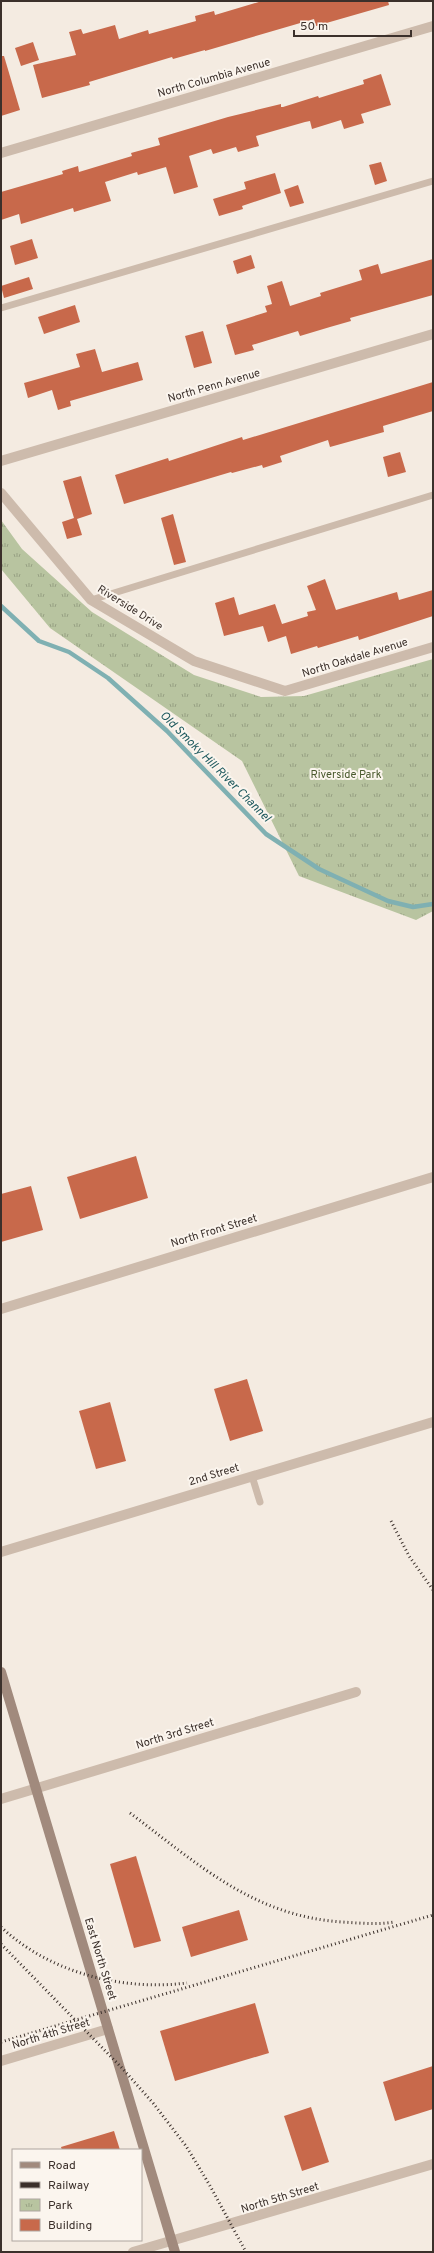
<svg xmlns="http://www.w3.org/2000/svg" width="434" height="2253" font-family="Overpass,sans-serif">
	<defs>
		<pattern id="park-tufts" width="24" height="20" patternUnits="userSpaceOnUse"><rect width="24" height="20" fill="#b8c4a0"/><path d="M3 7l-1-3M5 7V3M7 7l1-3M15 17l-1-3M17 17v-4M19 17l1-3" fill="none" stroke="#97a083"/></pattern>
	</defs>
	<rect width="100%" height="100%" fill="#f4ebe1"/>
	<polygon fill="url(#park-tufts)" points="1,520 22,549 92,612 194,675 261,697 304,696 433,659 433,911 416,920 299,876 242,761 50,628 1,569"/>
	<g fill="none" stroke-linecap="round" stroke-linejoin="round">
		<polyline stroke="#7fb0b2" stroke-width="4.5" points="1,606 39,641 69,652 108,678 167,731 266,834 319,869 388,901 413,907 433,904"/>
	</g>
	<g fill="#c8694b">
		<polygon points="262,1 388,1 389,5 316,26 314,19 205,51 205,50 173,59 172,57 89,82 90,85 42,98 33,65 76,55 69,32 81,29 83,34 115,25 119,39 148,30 149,34 196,21 195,16 214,11 215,15"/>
		<polygon points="33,42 39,60 21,66 15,48"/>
		<polygon points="1,56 4,56 20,110 1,116"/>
		<polygon points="381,74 391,105 361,114 364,123 344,129 341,120 312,129 310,121 305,122 256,136 259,146 238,152 236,147 213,154 211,149 189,156 198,187 174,194 166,167 138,175 137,172 105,182 111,201 74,212 73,208 21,224 19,214 1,220 1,192 63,174 62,171 78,166 79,172 132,156 131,153 160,145 158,138 228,117 281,104 281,107 283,107 318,96 319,98 364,84 363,80"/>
		<polygon points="381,162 387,181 375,185 369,165"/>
		<polygon points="275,173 281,193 242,206 243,209 219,216 213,199 246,189 244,182"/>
		<polygon points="298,185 304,203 290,207 284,190"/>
		<polygon points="32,239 38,258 15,265 10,246"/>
		<polygon points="251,255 255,268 237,274 233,261"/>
		<polygon points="433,259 433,295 350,318 351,321 330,327 300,336 298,331 252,345 254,350 235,355 226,325 267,312 265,306 272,304 267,286 282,281 290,306 321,296 320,293 362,280 359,270 378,264 381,274"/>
		<polygon points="29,277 33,289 4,298 1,286"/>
		<polygon points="75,305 80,322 44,334 38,317"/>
		<polygon points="203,331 212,363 194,368 185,336"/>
		<polygon points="95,349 102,372 138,362 143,380 70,401 71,406 58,410 52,390 28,398 24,383 80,367 76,354"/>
		<polygon points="433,382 433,411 383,426 384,432 330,447 328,440 280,456 282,462 263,468 262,465 232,473 231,472 124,504 115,475 168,458 169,461 242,437 243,440"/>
		<polygon points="400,452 406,472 388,477 383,457"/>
		<polygon points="81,476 92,514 77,519 82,535 67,539 62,522 74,518 63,481"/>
		<polygon points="173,514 186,562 174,565 161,518"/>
		<polygon points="325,579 336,610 397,592 399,600 433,590 433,616 359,640 358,636 318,648 317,646 291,654 286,636 268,642 263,626 224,636 215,603 234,597 239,615 275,604 282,624 308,616 307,612 316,610 307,586"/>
		<polygon points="136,1156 148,1198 80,1219 67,1177"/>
		<polygon points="31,1186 43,1230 1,1242 1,1194"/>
		<polygon points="247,1379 263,1431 230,1441 214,1389"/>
		<polygon points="110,1402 126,1461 96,1469 79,1411"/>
		<polygon points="136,1856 161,1941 134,1948 110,1864"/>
		<polygon points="239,1910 248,1940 191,1957 182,1927"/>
		<polygon points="255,2003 269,2053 175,2081 160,2031"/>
		<polygon points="433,2066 433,2109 395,2121 383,2082"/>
		<polygon points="311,2107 329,2162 302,2171 284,2116"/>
		<polygon points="114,2131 120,2150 62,2150 61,2147"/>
	</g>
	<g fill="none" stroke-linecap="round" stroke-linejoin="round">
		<g stroke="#cdbbac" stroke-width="7">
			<polyline points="1,308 433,181"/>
			<polyline points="91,600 433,495"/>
			<polyline points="252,1476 260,1502"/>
		</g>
		<g stroke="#cdbbac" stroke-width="10">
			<polyline points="1,153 433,26"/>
			<polyline points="1,461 433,334"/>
			<polyline points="1,493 91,600 194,661 285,691 433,647"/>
			<polyline points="1,1309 433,1177"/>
			<polyline points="1,1552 433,1422"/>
			<polyline points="1,1799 356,1692"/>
			<polyline points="1,2061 108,2029"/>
			<polyline points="133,2252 433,2164"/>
		</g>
		<polyline stroke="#a18a7d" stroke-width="10" points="1,1672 175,2252"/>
		<g stroke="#3b302b" stroke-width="3" stroke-dasharray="1 3" stroke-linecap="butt">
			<polyline points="391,1521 409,1556 433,1590"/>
			<path d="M130,1813C198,1864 253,1916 342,1922C359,1923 377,1925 394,1922"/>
			<path d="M1,1927C50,1973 122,1991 187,1983"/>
			<polyline points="1,1944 121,2067 153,2103 186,2146 209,2184 246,2252"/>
			<polyline points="1,2042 433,1915"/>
		</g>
	</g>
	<g text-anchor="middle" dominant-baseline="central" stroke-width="4" stroke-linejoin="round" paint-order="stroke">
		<g font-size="11" fill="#3b302b" stroke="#fbf5ee">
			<text transform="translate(214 78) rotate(-16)">North Columbia Avenue</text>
			<text transform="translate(214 386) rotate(-16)">North Penn Avenue</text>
			<text transform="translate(130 608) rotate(32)">Riverside Drive</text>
			<text transform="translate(355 658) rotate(-17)">North Oakdale Avenue</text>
			<text transform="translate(214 1231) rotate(-17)">North Front Street</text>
			<text transform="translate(214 1475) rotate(-17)">2nd Street</text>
			<text transform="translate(175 1734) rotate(-17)">North 3rd Street</text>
			<text transform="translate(100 1959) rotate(73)">East North Street</text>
			<text transform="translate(51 2034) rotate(-17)">North 4th Street</text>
			<text transform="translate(280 2198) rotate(-17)">North 5th Street</text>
		</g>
		<g font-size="11" fill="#4a5a2e" stroke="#fbf5ee">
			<text x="346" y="775">Riverside Park</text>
		</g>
		<g font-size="12" font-style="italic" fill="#1f5a5e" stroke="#fbf5ee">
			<text transform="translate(215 767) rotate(45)">Old Smoky Hill River Channel</text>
		</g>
	</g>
	<rect width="434" height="2253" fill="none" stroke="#3b302b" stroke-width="4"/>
	<rect x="12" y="2149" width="130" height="92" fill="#fbf5ee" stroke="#aea6a0"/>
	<rect x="20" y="2162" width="20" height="6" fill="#a18a7d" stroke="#aea6a0"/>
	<text x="48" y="2169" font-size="12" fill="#3b302b">Road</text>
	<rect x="20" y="2182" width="20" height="6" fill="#3b302b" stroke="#aea6a0"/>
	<text x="48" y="2189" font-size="12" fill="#3b302b">Railway</text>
	<rect x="20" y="2199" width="20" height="12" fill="url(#park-tufts)" stroke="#aea6a0"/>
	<text x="48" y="2209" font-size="12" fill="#3b302b">Park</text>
	<rect x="20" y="2219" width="20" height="12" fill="#c8694b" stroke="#aea6a0"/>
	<text x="48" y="2229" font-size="12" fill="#3b302b">Building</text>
	<path d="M294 30v6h117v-6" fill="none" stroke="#3b302b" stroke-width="2"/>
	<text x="300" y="30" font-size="12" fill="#3b302b" stroke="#fbf5ee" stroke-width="3" paint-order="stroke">50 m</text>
</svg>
